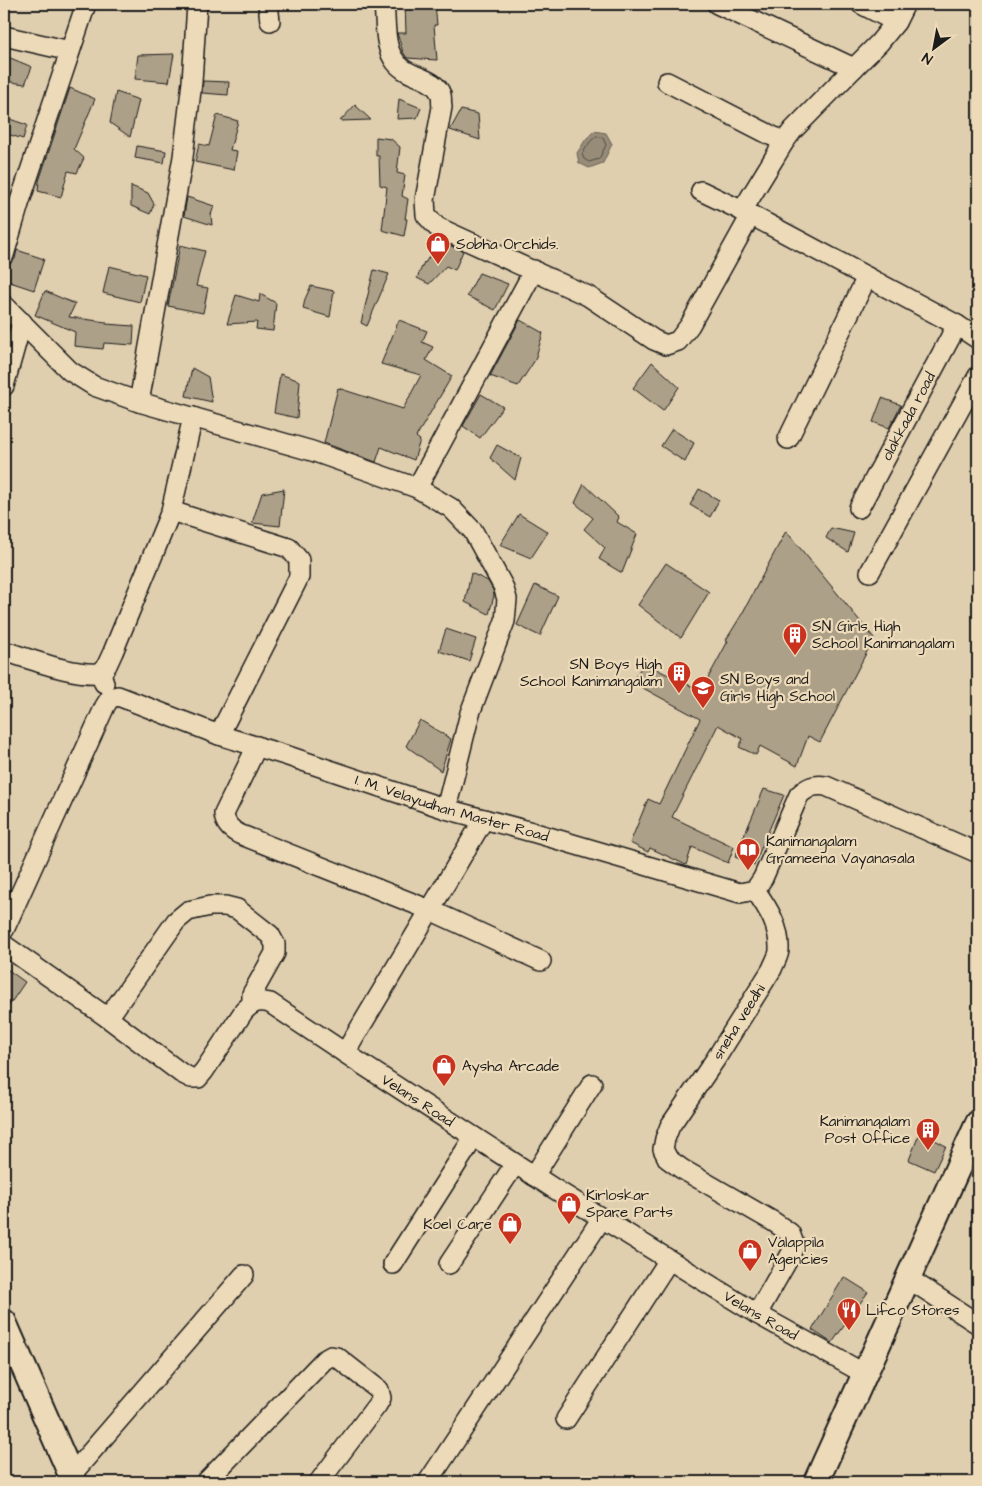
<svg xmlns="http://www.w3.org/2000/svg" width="982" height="1486" font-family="'Architects Daughter',sans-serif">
	<rect width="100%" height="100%" fill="#e0cfaf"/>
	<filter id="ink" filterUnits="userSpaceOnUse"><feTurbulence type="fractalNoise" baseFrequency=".02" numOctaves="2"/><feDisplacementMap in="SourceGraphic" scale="10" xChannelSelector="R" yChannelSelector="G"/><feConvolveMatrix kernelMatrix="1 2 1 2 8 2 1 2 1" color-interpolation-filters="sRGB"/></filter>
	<g filter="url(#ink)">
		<polygon fill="#978c78" stroke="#665f53" points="594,131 606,133 612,144 603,163 589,168 579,163 577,153 586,139"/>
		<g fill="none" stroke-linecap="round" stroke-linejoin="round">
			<polygon stroke="#4d4941" stroke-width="1" points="597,136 603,138 606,145 599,159 589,162 584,159 582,154 590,142"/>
		</g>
		<g fill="#ada088" stroke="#1c1c1c">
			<polygon points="405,4 435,4 437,25 434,25 437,60 407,58 403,52 397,33 406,33"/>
			<polygon points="174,54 169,82 135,79 138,55"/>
			<polygon points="8,57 32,67 25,84 4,81 4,66"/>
			<polygon points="203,81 229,82 228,95 202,93"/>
			<polygon points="70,88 95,99 74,149 84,158 77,173 68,171 61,197 38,191 39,181"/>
			<polygon points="116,92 139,100 130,137 110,123"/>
			<polygon points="399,99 421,108 417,118 397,119"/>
			<polygon points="355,105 371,120 340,121"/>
			<polygon points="461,110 478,114 480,140 450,130"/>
			<polygon points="217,115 238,121 230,150 237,151 234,170 195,162 199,144 209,146"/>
			<polygon points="4,117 27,125 23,139 4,133"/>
			<polygon points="376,137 391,139 400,147 397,173 405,175 402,196 408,199 405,219 407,219 404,236 382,230 387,187 380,185 379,156 376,156"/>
			<polygon points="137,146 166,151 164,163 135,158"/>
			<polygon points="131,186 148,193 154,204 150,214 131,206"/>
			<polygon points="187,197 214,206 211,215 212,225 184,216"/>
			<polygon points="439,241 463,251 455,270 446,266 429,284 417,278 424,262 425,263"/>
			<polygon points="180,245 205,251 196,286 208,288 203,313 168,306"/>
			<polygon points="17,250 44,259 34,290 4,280 8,265 15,259"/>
			<polygon points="109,266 146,275 140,302 103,293"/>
			<polygon points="374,270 389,274 367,326 361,323"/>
			<polygon points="479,273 508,284 495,310 467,296"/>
			<polygon points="311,286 334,291 330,317 303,309 305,299"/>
			<polygon points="45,291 75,304 69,317 106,322 106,324 134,326 133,345 104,343 103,349 74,346 75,332 35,315"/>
			<polygon points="260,294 276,303 273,331 256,329 257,322 227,324 236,295 259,302"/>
			<polygon points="399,320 427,331 422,342 433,347 426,360 452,376 416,437 420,440 414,460 381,447 376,462 324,443 338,388 403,409 421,375 381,364"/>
			<polygon points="520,320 543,333 535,360 518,386 490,376"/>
			<polygon points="652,362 679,387 663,411 633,388"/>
			<polygon points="192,368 208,377 212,402 186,396"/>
			<polygon points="280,374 300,381 297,418 274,413"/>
			<polygon points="481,394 503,407 480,438 463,426"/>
			<polygon points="882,398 901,405 889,428 873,422"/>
			<polygon points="672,429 694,443 685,462 661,446"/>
			<polygon points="497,445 521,458 515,480 490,458"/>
			<polygon points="584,484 619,517 617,522 637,534 622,573 599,559 605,548 584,529 593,518 575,503"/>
			<polygon points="284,489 280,526 252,523 262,493"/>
			<polygon points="699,489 719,500 710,517 690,505"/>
			<polygon points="519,514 548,532 531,558 500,545"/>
			<polygon points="831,528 854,533 848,552 826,538"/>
			<polygon points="786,531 874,638 820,742 808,736 797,766 760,746 756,755 739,747 743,739 718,725 672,817 734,847 728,863 692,847 686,865 650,848 648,852 630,843 648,799 659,804 700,719 632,682 644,663 701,691 728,641 726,640 742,614"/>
			<polygon points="666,563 709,592 681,638 638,605"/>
			<polygon points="471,573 488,581 493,590 494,596 489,614 465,602"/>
			<polygon points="535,585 558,596 540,636 517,625"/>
			<polygon points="446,629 476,639 469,661 439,651"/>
			<polygon points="420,720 451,739 441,771 406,746"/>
			<polygon points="764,789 784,795 754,865 735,857"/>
			<polygon points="4,967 25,982 4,1013"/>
			<polygon points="920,1132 946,1146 934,1171 909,1160"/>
			<polygon points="844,1277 868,1292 832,1343 812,1330"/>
		</g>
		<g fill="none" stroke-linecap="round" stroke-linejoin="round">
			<defs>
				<g id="minor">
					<polyline points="268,4 270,21"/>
					<path d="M384,4C386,21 384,43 393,58C404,79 435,75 441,95C442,98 441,104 442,107L425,200L426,215L437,227L588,296L654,340L666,345L678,341L690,325L751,215"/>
					<polyline points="717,4 854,68 793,130 784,142 742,211"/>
					<polyline points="896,22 905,4"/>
					<polyline points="4,36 70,51"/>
					<polyline points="854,68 879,43 896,22 861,4"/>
					<polyline points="667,82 784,142"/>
					<polyline points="701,191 751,215 957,325 978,339"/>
					<polyline points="4,255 19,204 86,4"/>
					<polyline points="4,305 70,371 94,386 139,402 312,451 417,488 451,508 473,531 503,586 507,599 505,621 470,713 446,809"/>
					<polyline points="4,386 22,322"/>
					<polyline points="139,402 183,157 192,82 197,4"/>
					<polyline points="788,439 867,277"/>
					<polyline points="417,488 534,270"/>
					<path id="s1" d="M859,508L957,325"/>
					<polyline points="171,511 289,548 299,560 299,577 219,735"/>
					<polyline points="870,572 978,376"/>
					<path d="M4,651C31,659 73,676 101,673L104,683"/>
					<polyline points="101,673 107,665 113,652 171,511 193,417"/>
					<path d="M257,746L224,814C225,824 230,829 239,834L430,910L541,961"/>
					<path d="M755,890C768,908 780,927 779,950C779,956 774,963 772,969L715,1060L670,1126L665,1139L663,1149L668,1159L682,1169L774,1222L790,1233L794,1244L791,1254L757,1314"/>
					<path id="s2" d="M4,930L105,706L110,698L118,696L219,735L288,756L446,809L532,832L740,893L755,890L763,878L799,795C808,787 814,784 826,786L978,853"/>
					<path id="s3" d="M4,945L108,1018L181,1073L191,1078H198L204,1071L244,1011C253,1002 258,1000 270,1003L357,1061L553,1188L757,1314L865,1374"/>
					<polyline points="108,1018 176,921 188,911 210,906 225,906 237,909 270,935 275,944 275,953 252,994 252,1003"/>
					<polyline points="345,1053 484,819"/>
					<polyline points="534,1176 592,1084"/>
					<polyline points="393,1264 474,1137"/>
					<polyline points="449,1264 515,1164"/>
					<polyline points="909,1279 978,1324"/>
					<polyline points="566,1419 669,1260"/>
					<polyline points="65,1482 244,1275"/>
					<polyline points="206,1482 324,1360 331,1356 337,1357 379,1390 381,1398 377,1405 319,1482"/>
					<polyline points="428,1482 602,1218"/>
				</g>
				<g id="major">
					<polyline points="4,1322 74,1482"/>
					<polyline points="816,1482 978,1123"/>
				</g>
			</defs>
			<use href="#minor" stroke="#1c1c1c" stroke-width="22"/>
			<use href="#major" stroke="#1c1c1c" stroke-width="28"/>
			<use href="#minor" stroke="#eddab8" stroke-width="19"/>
			<use href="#major" stroke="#eddab8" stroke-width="24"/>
		</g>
	</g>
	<defs>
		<symbol id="shop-pin" viewBox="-11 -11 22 30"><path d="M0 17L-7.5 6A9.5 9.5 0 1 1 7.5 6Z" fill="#c8321e" stroke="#eddab8"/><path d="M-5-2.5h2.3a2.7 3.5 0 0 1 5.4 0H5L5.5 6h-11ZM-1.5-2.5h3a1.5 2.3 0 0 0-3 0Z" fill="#fff"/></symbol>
		<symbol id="building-pin" viewBox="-11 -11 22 30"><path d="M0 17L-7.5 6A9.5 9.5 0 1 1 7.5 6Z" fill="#c8321e" stroke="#eddab8"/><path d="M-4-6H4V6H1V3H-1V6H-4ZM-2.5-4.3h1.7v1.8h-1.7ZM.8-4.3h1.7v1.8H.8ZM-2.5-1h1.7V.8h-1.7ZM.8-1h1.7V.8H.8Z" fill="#fff"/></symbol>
		<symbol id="school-pin" viewBox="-11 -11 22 30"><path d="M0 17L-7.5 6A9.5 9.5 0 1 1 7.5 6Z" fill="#c8321e" stroke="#eddab8"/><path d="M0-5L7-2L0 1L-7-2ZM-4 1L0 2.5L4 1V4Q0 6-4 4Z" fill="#fff"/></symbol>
		<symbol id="library-pin" viewBox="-11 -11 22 30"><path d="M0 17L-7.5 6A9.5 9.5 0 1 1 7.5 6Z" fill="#c8321e" stroke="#eddab8"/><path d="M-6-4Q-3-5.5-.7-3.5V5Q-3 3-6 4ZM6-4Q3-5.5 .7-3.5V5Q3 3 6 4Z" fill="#fff"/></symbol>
		<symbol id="restaurant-pin" viewBox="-11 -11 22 30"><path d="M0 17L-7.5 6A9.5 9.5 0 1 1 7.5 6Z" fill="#c8321e" stroke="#eddab8"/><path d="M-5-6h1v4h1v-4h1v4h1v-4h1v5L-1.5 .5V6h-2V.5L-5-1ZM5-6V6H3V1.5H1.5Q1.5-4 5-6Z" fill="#fff"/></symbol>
	</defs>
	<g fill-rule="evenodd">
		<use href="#shop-pin" x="424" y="230" width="28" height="38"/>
		<use href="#building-pin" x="781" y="621" width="28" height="38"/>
		<use href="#building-pin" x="665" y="659" width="28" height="38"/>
		<use href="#school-pin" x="689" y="674" width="28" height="38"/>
		<use href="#library-pin" x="734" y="836" width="28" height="38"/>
		<use href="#shop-pin" x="430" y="1052" width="28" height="38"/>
		<use href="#building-pin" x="914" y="1116" width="28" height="38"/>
		<use href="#shop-pin" x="555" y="1190" width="28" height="38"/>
		<use href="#shop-pin" x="496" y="1210" width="28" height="38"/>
		<use href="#shop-pin" x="736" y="1237" width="28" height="38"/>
		<use href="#restaurant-pin" x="835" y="1296" width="28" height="38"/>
	</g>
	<g text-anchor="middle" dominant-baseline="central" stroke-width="4.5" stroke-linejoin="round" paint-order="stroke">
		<g font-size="15" fill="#1c1c1c" stroke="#eddab8" text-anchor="start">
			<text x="456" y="244">Sobha Orchids.</text>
			<text x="812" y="626">SN Girls High<tspan x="812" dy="17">School Kanimangalam</tspan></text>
			<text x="662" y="664" text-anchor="end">SN Boys High<tspan x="662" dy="17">School Kanimangalam</tspan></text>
			<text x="720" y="679">SN Boys and<tspan x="720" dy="17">Girls High School</tspan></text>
			<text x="766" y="841">Kanimangalam<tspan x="766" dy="17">Grameena Vayanasala</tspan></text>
			<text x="462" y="1066">Aysha Arcade</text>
			<text x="910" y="1121" text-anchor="end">Kanimangalam<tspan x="910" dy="17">Post Office</tspan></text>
			<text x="586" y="1195">Kirloskar<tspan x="586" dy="17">Spare Parts</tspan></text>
			<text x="492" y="1224" text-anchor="end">Koel Care</text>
			<text x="768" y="1242">Valappila<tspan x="768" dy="17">Agencies</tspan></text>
			<text x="866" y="1310">Lifco Stores</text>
		</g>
		<g font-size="15" fill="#1c1c1c" stroke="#eddab8">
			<text stroke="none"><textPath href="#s1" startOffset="104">olakkada road</textPath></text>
			<text stroke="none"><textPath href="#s2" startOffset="616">I. M. Velayudhan Master Road</textPath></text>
			<text transform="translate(739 1022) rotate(-58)">sneha veedhi</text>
			<text stroke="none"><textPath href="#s3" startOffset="524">Velans Road</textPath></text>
			<text stroke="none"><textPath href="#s3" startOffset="929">Velans Road</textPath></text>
		</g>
	</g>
	<rect width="982" height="1486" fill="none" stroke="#eddab8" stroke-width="20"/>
	<rect x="10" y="10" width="962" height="1466" fill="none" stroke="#1c1c1c" stroke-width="2" filter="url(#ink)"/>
	<g transform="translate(934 48) rotate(212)" stroke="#eddab8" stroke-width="4" paint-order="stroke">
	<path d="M0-4L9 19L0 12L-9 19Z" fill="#1c1c1c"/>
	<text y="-8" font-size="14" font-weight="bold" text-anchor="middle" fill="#1c1c1c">N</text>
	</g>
</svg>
